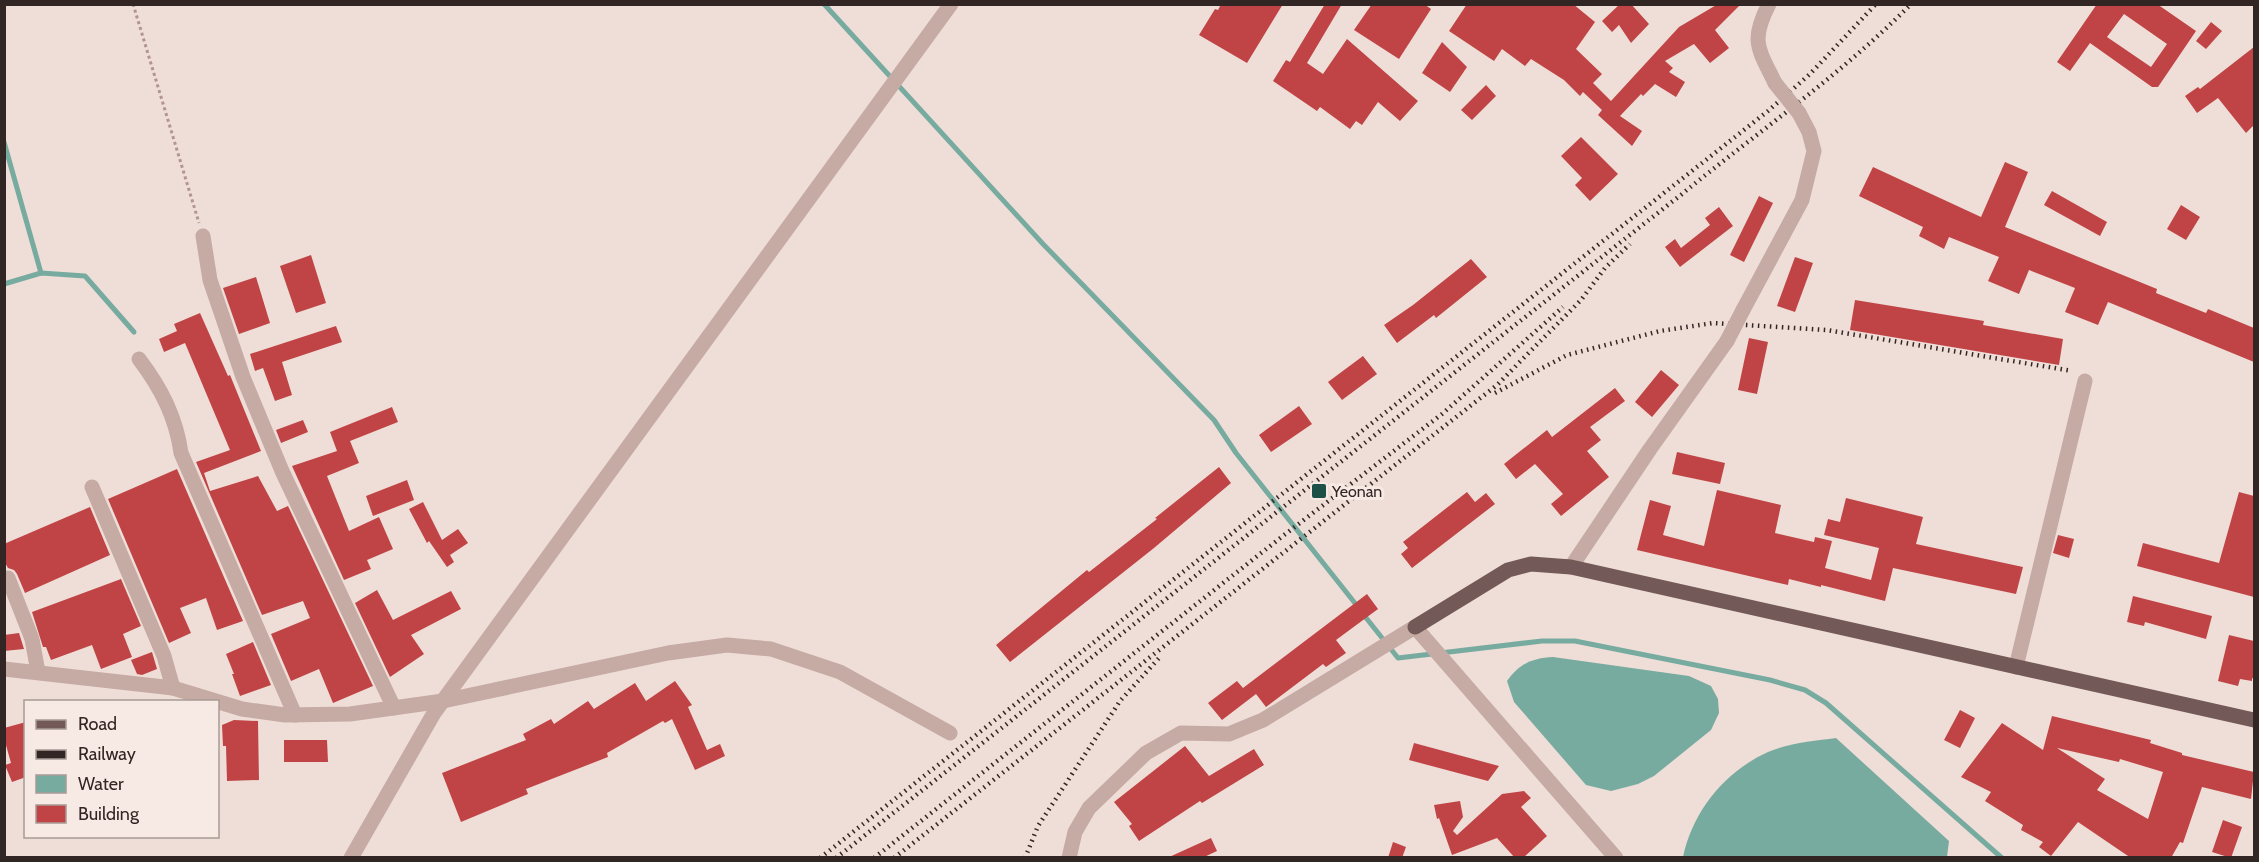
<svg xmlns="http://www.w3.org/2000/svg" width="2259" height="862" font-family="Cabin,sans-serif">
	<rect width="100%" height="100%" fill="#efded7"/>
	<g fill="#78aba0">
		<path d="M1553,657L1689,676L1711,686L1718,699L1719,713L1711,730L1654,776L1638,784L1611,791L1586,785L1514,702L1507,681C1519,664 1532,658 1553,657Z"/>
		<path d="M1836,738L1949,841L1947,857H1683C1693,811 1724,772 1768,752C1789,743 1814,741 1836,738Z"/>
	</g>
	<g fill="none" stroke-linecap="round" stroke-linejoin="round">
		<g stroke="#78aba0" stroke-width="5">
			<polyline points="824,4 1043,244 1214,420 1236,453 1358,607"/>
			<polyline points="4,142 41,273"/>
			<polyline points="4,284 41,273 85,276 134,332"/>
			<polyline points="1363,614 1398,658 1542,641 1575,641 1770,680 1805,690 1826,703 2002,858"/>
		</g>
	</g>
	<g fill="#c04445" fill-rule="evenodd">
		<polygon points="1221,4 1283,4 1247,63 1199,35 1215,9 1218,10"/>
		<polygon points="1325,4 1342,4 1307,63 1323,74 1347,39 1418,101 1400,121 1378,102 1362,125 1356,121 1350,129 1320,107 1317,111 1273,81 1286,60 1290,62"/>
		<polygon points="1372,4 1424,4 1431,9 1399,59 1354,30"/>
		<polygon points="1467,4 1573,4 1595,22 1576,49 1602,74 1593,83 1611,101 1679,27 1718,4 1741,4 1715,30 1729,48 1710,63 1694,44 1665,61 1673,68 1669,72 1685,82 1676,97 1655,84 1643,96 1641,94 1620,116 1642,131 1632,146 1598,115 1602,110 1583,92 1580,96 1564,80 1531,59 1525,66 1502,49 1494,61 1449,31"/>
		<polygon points="1620,4 1631,4 1649,24 1631,43 1619,25 1612,32 1602,21"/>
		<path d="M2097,4H2157L2196,31L2158,87H2152L2090,43L2070,71L2057,62ZM2124,14L2167,44L2151,67L2107,37Z"/>
		<polygon points="2211,22 2222,31 2206,49 2196,41"/>
		<polygon points="1442,42 1467,67 1450,92 1422,73"/>
		<polygon points="2254,47 2254,125 2246,133 2218,98 2197,113 2185,96 2198,87 2200,89"/>
		<polygon points="1486,85 1496,96 1472,120 1461,110"/>
		<polygon points="1581,137 1618,174 1590,201 1575,185 1582,178 1561,156"/>
		<polygon points="2005,162 2028,172 2005,227 2157,289 2156,293 2206,313 2208,309 2254,328 2254,362 2108,302 2098,325 2065,312 2075,288 2029,270 2019,294 1988,281 1999,257 1949,237 1944,249 1919,236 1923,227 1859,196 1873,167 1981,217"/>
		<polygon points="2052,191 2107,222 2100,236 2044,205"/>
		<polygon points="1759,196 1773,203 1744,262 1730,255"/>
		<polygon points="2181,205 2200,217 2186,240 2167,229"/>
		<polygon points="1719,207 1733,226 1680,267 1665,247 1675,239 1681,248 1710,225 1705,218"/>
		<polygon points="311,255 326,303 296,313 280,266"/>
		<polygon points="1795,257 1813,263 1795,312 1777,306"/>
		<polygon points="1471,259 1487,277 1436,318 1434,315 1397,343 1384,325 1413,305"/>
		<polygon points="256,277 270,323 239,334 223,288"/>
		<polygon points="1855,300 1984,321 1983,325 2063,339 2059,365 1850,330"/>
		<polygon points="200,313 228,376 230,375 261,451 204,473 210,491 258,476 277,511 288,506 373,686 333,703 319,669 291,681 271,634 310,618 303,601 262,615 196,462 230,450 185,343 164,352 159,339 177,331 174,324"/>
		<polygon points="336,326 342,342 282,362 292,395 275,401 263,368 255,371 250,354"/>
		<polygon points="1749,338 1768,342 1757,394 1738,390"/>
		<polygon points="1363,356 1377,374 1342,400 1328,382"/>
		<polygon points="1661,370 1679,385 1652,417 1635,402"/>
		<polygon points="1615,388 1625,401 1590,427 1601,440 1587,451 1609,477 1561,516 1551,504 1563,494 1535,464 1516,479 1504,464 1547,430 1552,437"/>
		<polygon points="1299,406 1312,424 1271,452 1259,435"/>
		<polygon points="392,407 398,422 350,441 359,463 327,476 349,531 379,517 393,549 367,560 371,569 344,580 292,466 337,451 330,432"/>
		<polygon points="303,420 308,432 281,443 276,430"/>
		<polygon points="1677,452 1725,463 1720,484 1672,474"/>
		<polygon points="1219,467 1231,483 1154,548 1010,662 996,645 1087,570 1089,572 1157,519 1155,518"/>
		<polygon points="177,469 243,621 217,630 206,598 180,608 191,633 169,643 108,499"/>
		<polygon points="407,480 414,500 373,516 366,496"/>
		<polygon points="1717,490 1781,505 1775,533 1814,542 1815,537 1832,541 1825,568 1871,580 1879,548 1824,535 1828,519 1840,522 1846,498 1923,517 1916,544 2023,567 2016,594 1893,568 1885,601 1821,585 1821,587 1789,579 1788,585 1637,550 1650,500 1671,506 1663,535 1704,546"/>
		<polygon points="1467,492 1475,502 1486,493 1495,504 1412,568 1401,554 1408,548 1403,542"/>
		<polygon points="2239,492 2254,496 2254,597 2137,566 2143,543 2219,563"/>
		<polygon points="423,502 442,540 458,529 468,543 450,555 454,562 447,567 429,541 427,543 409,509"/>
		<polygon points="90,507 110,555 25,593 17,574 14,570 8,568 4,561 4,544"/>
		<polygon points="2058,535 2074,539 2069,558 2053,553"/>
		<polygon points="121,579 141,626 123,634 132,657 101,669 92,645 51,660 46,647 43,647 32,612"/>
		<polygon points="377,590 393,620 451,591 461,609 411,635 424,654 390,677 355,603"/>
		<polygon points="1367,594 1378,609 1336,640 1346,653 1326,667 1323,664 1266,707 1256,694 1222,720 1208,703 1237,681 1243,688"/>
		<polygon points="2133,596 2212,616 2206,639 2145,622 2144,626 2127,622"/>
		<polygon points="19,633 24,649 4,651 4,635"/>
		<polygon points="2229,635 2254,641 2254,679 2252,678 2252,681 2240,679 2238,686 2218,681"/>
		<polygon points="253,642 271,685 240,696 232,674 234,674 226,654"/>
		<polygon points="152,652 157,669 142,675 137,674 131,660"/>
		<polygon points="675,681 692,705 688,707 707,750 720,744 725,756 695,770 672,719 665,723 663,721 607,753 608,757 526,789 528,794 461,822 442,773 526,740 523,734 551,719 554,724 588,701 594,709 635,683 646,701"/>
		<polygon points="1960,710 1975,718 1960,748 1944,740"/>
		<path d="M2052,716L2151,740L2150,743L2182,753V755L2254,772L2251,799L2202,787L2183,843L2180,842L2171,858H2131L2078,822L2051,856L2039,847L2043,842L2021,830L2023,825L1985,801L1991,792L1961,777L2002,723L2043,750ZM2057,748L2119,762L2120,759L2163,772L2148,819L2097,790L2105,779Z"/>
		<polygon points="234,720 258,721 259,780 227,781 226,746 223,746 222,725"/>
		<polygon points="26,722 26,777 12,782 5,765 11,763 4,738 4,728"/>
		<polygon points="284,740 327,740 328,762 284,762"/>
		<polygon points="1414,743 1499,766 1488,781 1409,760"/>
		<polygon points="1185,746 1209,776 1254,749 1264,765 1202,803 1200,801 1139,841 1129,826 1132,824 1114,802"/>
		<polygon points="1524,791 1531,798 1521,807 1547,836 1523,858 1515,858 1497,838 1452,855 1439,818 1437,819 1434,805 1460,801 1463,817 1453,831 1457,835 1502,794"/>
		<polygon points="2223,820 2242,827 2231,858 2212,852"/>
		<polygon points="1211,838 1217,851 1202,858 1167,858"/>
		<polygon points="1393,842 1406,847 1402,858 1388,858"/>
	</g>
	<g fill="none" stroke-linecap="round" stroke-linejoin="round">
		<polyline stroke="#b2958e" stroke-width="3" stroke-dasharray="3 3" stroke-linecap="butt" points="133,4 199,223"/>
		<g stroke="#c6aba4" stroke-width="15">
			<path d="M1769,4C1750,41 1758,48 1775,83"/>
			<polyline points="203,236 210,280 243,377 282,471 394,708"/>
			<polyline points="1743,310 1802,200 1814,151 1809,132 1799,113"/>
			<path d="M139,359C161,388 176,417 181,453L295,715"/>
			<polyline points="92,487 164,656 173,688"/>
			<polyline points="1571,567 1650,449 1727,341"/>
			<polyline points="8,578 32,639 38,672"/>
			<polyline points="2016,667 2085,381"/>
			<polyline points="4,669 173,688 242,709 285,715 350,714 443,701 668,653 727,645 771,649 840,672 950,733"/>
			<polyline points="351,858 434,713 951,4"/>
			<polyline points="1069,858 1075,832 1089,808 1146,753 1181,733 1229,734 1263,720 1415,627 1616,858"/>
		</g>
		<polyline stroke="#735957" stroke-width="15" points="1415,627 1508,570 1531,564 1571,567 2254,720"/>
		<g stroke="#322625" stroke-width="4.5" stroke-dasharray="1.5 4.5" stroke-linecap="butt">
			<polyline points="1495,393 1567,355 1660,331 1713,323 1827,330 2072,371"/>
			<polyline points="820,858 1768,111 1810,74 1876,4"/>
			<path d="M836,858L1682,194C1759,131 1841,75 1911,4"/>
			<polyline points="874,858 1279,539 1442,414 1563,307"/>
			<polyline points="894,858 1497,385 1581,300 1605,268 1630,244"/>
			<polyline points="1025,858 1038,826 1120,701 1160,657"/>
		</g>
		<g stroke="#c6aba4" stroke-width="15">
			<polyline points="1775,83 1799,113"/>
			<polyline points="1727,341 1743,310"/>
		</g>
	</g>
	<rect fill="#1d5147" stroke="#f7e9e3" stroke-width="2" x="1311" y="483" width="16" height="16" rx="3"/>
	<g text-anchor="middle" dominant-baseline="central" stroke-width="6" stroke-linejoin="round" paint-order="stroke">
		<g font-size="16" fill="#322625" stroke="#f7e9e3" text-anchor="start">
			<text x="1332" y="491">Yeonan</text>
		</g>
	</g>
	<rect width="2259" height="862" fill="none" stroke="#322625" stroke-width="12"/>
	<rect x="24" y="700" width="195" height="138" fill="#f7e9e3" stroke="#a89b97" stroke-width="1.5"/>
	<rect x="36" y="720" width="30" height="9" fill="#735957" stroke="#a89b97" stroke-width="1.5"/>
	<text x="78" y="730" font-size="18" fill="#322625">Road</text>
	<rect x="36" y="750" width="30" height="9" fill="#322625" stroke="#a89b97" stroke-width="1.5"/>
	<text x="78" y="760" font-size="18" fill="#322625">Railway</text>
	<rect x="36" y="775" width="30" height="18" fill="#78aba0" stroke="#a89b97" stroke-width="1.5"/>
	<text x="78" y="790" font-size="18" fill="#322625">Water</text>
	<rect x="36" y="805" width="30" height="18" fill="#c04445" stroke="#a89b97" stroke-width="1.5"/>
	<text x="78" y="820" font-size="18" fill="#322625">Building</text>
</svg>
